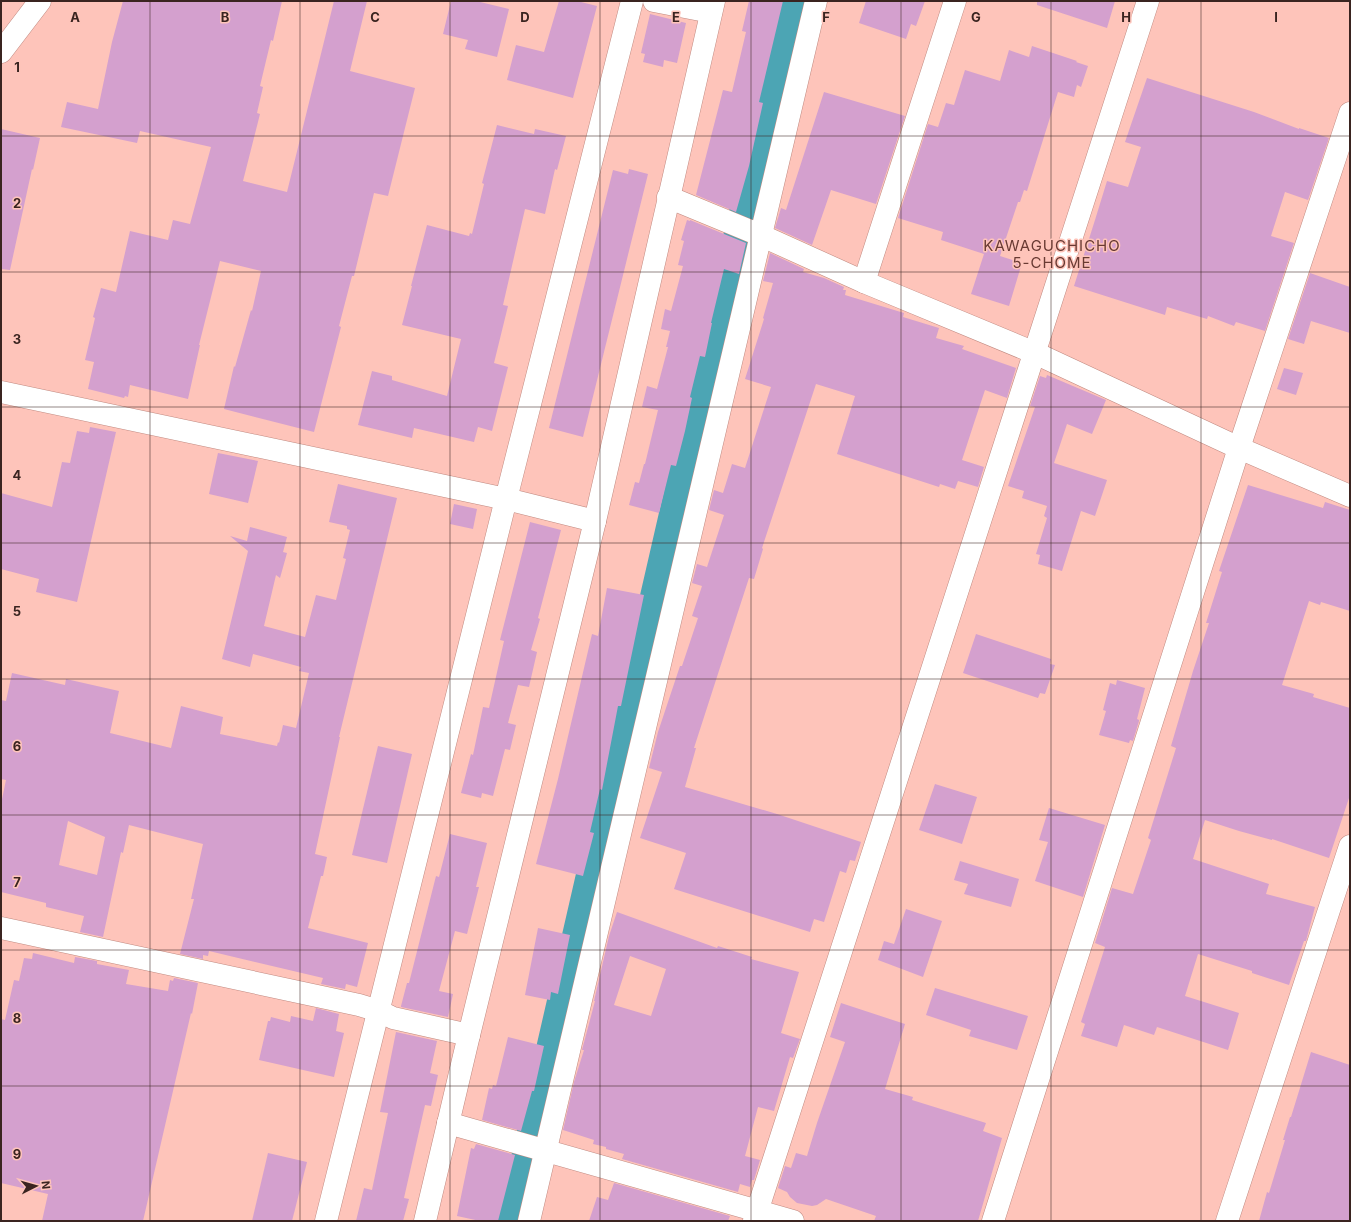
<svg xmlns="http://www.w3.org/2000/svg" width="1351" height="1222" font-family="Inter,sans-serif">
	<rect width="100%" height="100%" fill="#fec4ba"/>
	<g fill="none" stroke-linecap="round" stroke-linejoin="round">
		<polyline stroke="#4ca5b4" stroke-width="27" points="510,1221 724,290 793,1"/>
	</g>
	<g fill="#d4a0ce" fill-rule="evenodd">
		<polygon points="123,1 282,1 273,41 271,40 260,86 263,87 257,113 260,114 243,181 287,192 334,1 367,1 350,71 415,88 388,196 374,193 354,276 352,276 339,326 341,327 314,432 224,409 234,366 235,367 251,310 252,311 261,271 220,261 199,345 200,345 188,399 130,385 128,397 125,396 124,398 88,389 94,362 85,360 95,318 93,317 101,288 116,292 130,231 168,240 173,220 190,224 211,147 140,131 137,143 61,127 67,102 98,109 112,42"/>
		<polygon points="451,1 476,1 509,9 497,57 465,49 468,40 443,34"/>
		<polygon points="559,1 577,1 597,6 573,98 507,80 516,45 544,52"/>
		<polygon points="749,1 783,1 759,102 763,103 749,166 736,212 696,195 723,90 732,92 746,32 742,31"/>
		<polygon points="866,1 925,1 916,26 911,24 906,39 859,23"/>
		<polygon points="1037,1 1115,1 1107,28 1037,5"/>
		<polygon points="650,14 686,23 677,63 664,60 663,67 643,62 645,54 641,53"/>
		<polygon points="1032,46 1077,61 1076,62 1088,66 1081,87 1077,85 1074,97 1058,92 1027,191 1024,190 1020,202 1018,202 1000,256 1022,263 1009,306 971,294 984,254 941,240 943,232 898,218 928,124 938,127 946,103 954,105 965,70 1000,81 1009,50 1029,57"/>
		<polygon points="1147,78 1254,112 1299,129 1299,128 1329,138 1308,200 1285,192 1271,236 1294,243 1265,331 1236,322 1234,326 1208,316 1207,319 1167,307 1165,315 1074,286 1095,220 1107,181 1128,187 1141,147 1125,142"/>
		<polygon points="824,92 905,116 876,204 831,190 812,245 775,228 781,208 786,210"/>
		<polygon points="497,125 534,134 535,129 566,136 557,170 555,169 545,214 525,209 503,305 508,306 494,363 508,367 492,431 478,427 474,442 414,428 412,438 358,425 372,371 392,376 392,380 447,396 461,339 402,325 412,286 411,286 427,225 469,236 470,233 472,234 484,184 482,183"/>
		<polygon points="1,129 40,138 33,170 32,169 10,270 1,269"/>
		<polygon points="629,169 648,174 583,437 549,428 613,170 628,174"/>
		<polygon points="687,220 690,221 690,220 746,243 739,274 724,269 711,323 712,323 705,357 700,356 690,397 692,398 685,431 676,466 671,465 659,513 629,505 635,482 639,483 644,464 645,464 658,410 642,407 647,386 657,389 668,347 666,347 670,331 661,329 665,309 671,311 683,266 678,265 684,241 681,240"/>
		<polygon points="770,253 804,269 803,272 824,278 844,287 843,290 846,290 845,295 904,313 903,317 939,328 936,338 964,346 962,349 1016,368 1007,398 985,390 975,420 962,460 984,467 978,487 958,481 955,489 940,484 939,487 837,454 855,396 816,384 762,548 763,549 754,579 749,578 736,618 694,748 696,748 685,787 777,814 861,842 855,861 850,860 846,873 840,871 824,922 814,919 810,932 674,889 686,853 640,838 662,772 649,768 658,732 680,666 682,666 698,618 692,616 702,586 692,583 697,564 707,567 724,515 709,510 714,490 723,493 732,464 745,468 771,387 745,379 764,319 763,318 773,283 763,281"/>
		<polygon points="1310,273 1350,287 1350,333 1311,321 1304,344 1288,339"/>
		<polygon points="1284,368 1303,373 1296,395 1277,389"/>
		<polygon points="1047,375 1106,400 1092,434 1067,424 1054,463 1107,480 1095,516 1081,511 1062,571 1038,564 1040,555 1036,554 1047,518 1044,516 1047,506 1022,498 1024,491 1008,486 1035,407 1030,406 1040,376 1046,378"/>
		<polygon points="90,427 116,432 77,602 36,592 39,579 1,569 1,493 52,507 62,462 70,463 77,431 89,433"/>
		<polygon points="218,453 258,461 248,503 209,494"/>
		<path d="M338,484L397,498L339,737H340L315,854L327,857L323,876H321L308,928L368,943L357,987L346,984L345,989L321,984L323,978L209,951L208,956L203,955V959L180,954L194,899H191L203,844L129,825L123,853L121,852L103,937L80,932L84,916L46,907V903L1,892V804L6,780L1,779V700L6,701L12,673L65,685L66,679L119,691L110,733L171,748L181,706L223,717L220,734L277,746L278,742L279,743L283,725L296,728L309,673L299,671L301,667L253,654L250,667L222,659L248,551L230,536L247,541L250,527L287,537L283,552L287,553L280,578L276,575L264,626L305,637L316,595L336,600L346,559L343,558L350,530L347,529V526L329,522ZM68,821L105,837L97,875L59,865Z"/>
		<polygon points="1248,485 1323,508 1325,502 1350,510 1350,611 1321,602 1320,605 1309,601 1282,685 1314,694 1313,697 1350,708 1350,795 1329,858 1272,839 1272,840 1239,831 1205,820 1193,859 1269,884 1266,894 1315,907 1306,941 1304,941 1289,985 1252,973 1252,971 1198,954 1185,996 1239,1013 1228,1050 1157,1027 1154,1035 1124,1025 1117,1047 1081,1036 1085,1024 1081,1022 1105,947 1095,943 1112,888 1133,894 1151,840 1148,838 1176,748 1171,746 1193,671 1209,623 1206,623 1222,572 1219,571"/>
		<polygon points="454,504 477,509 473,529 450,524"/>
		<polygon points="530,522 561,530 538,618 540,619 531,650 537,652 529,687 518,685 508,723 516,725 510,750 505,749 493,796 482,793 481,798 461,793 471,754 473,755 483,707 489,708 504,641 500,640"/>
		<polygon points="607,588 644,595 621,706 618,706 602,790 600,789 590,832 594,833 583,876 536,864 558,779 592,634 598,636"/>
		<polygon points="976,634 1051,659 1050,664 1055,665 1045,694 1040,693 1038,698 963,673"/>
		<polygon points="1117,680 1145,688 1137,719 1139,720 1139,721 1133,741 1130,740 1129,743 1099,735 1106,711 1103,710 1110,683 1116,685"/>
		<polygon points="378,746 412,754 387,863 352,855"/>
		<polygon points="935,784 977,797 962,844 919,830"/>
		<polygon points="1049,808 1105,825 1083,897 1035,881 1048,842 1039,840"/>
		<polygon points="450,834 487,843 476,887 479,887 467,934 455,931 439,991 453,994 448,1017 401,1007 401,1006 407,983 409,983 436,876 439,877"/>
		<polygon points="960,861 1019,879 1011,907 964,894 968,884 954,880"/>
		<polygon points="906,909 942,921 923,977 878,960 884,941 894,944"/>
		<path d="M617,912L717,948L718,946L752,957L751,959L799,972L781,1033L800,1039L793,1058L790,1057L774,1111L758,1107L745,1156L760,1160L754,1180H752L750,1187L740,1184L738,1192L622,1159L624,1154L606,1149V1147L593,1144L594,1140L563,1130L574,1082L584,1050H582L595,1001H594L609,936ZM630,956L666,969L651,1016L614,1005Z"/>
		<polygon points="538,928 570,935 558,994 551,992 550,1000 525,995"/>
		<polygon points="33,953 74,963 75,957 97,961 97,964 129,970 126,984 168,991 170,980 173,981 174,978 198,983 192,1014 191,1013 143,1221 42,1221 48,1194 1,1183 1,1019 5,1020 14,980 19,981 24,958 32,959"/>
		<polygon points="935,988 1028,1016 1017,1050 969,1036 971,1030 926,1015"/>
		<polygon points="841,1003 905,1024 885,1089 913,1097 912,1100 986,1123 983,1131 1002,1138 978,1221 874,1221 876,1216 826,1199 817,1205 812,1206 797,1203 790,1197 787,1192 778,1188 785,1166 791,1168 796,1153 807,1156 817,1123 845,1042 830,1037"/>
		<polygon points="316,1008 339,1014 336,1031 344,1033 334,1077 259,1060 268,1021 270,1021 271,1017 290,1022 291,1016 313,1021"/>
		<polygon points="396,1032 437,1041 430,1073 438,1075 431,1106 425,1105 404,1198 409,1199 403,1221 356,1221 364,1188 372,1190 388,1113 380,1112"/>
		<polygon points="508,1037 544,1046 534,1091 532,1091 521,1131 482,1120 489,1088 492,1089 493,1085 496,1086"/>
		<polygon points="1311,1052 1350,1065 1350,1221 1259,1221 1267,1192 1269,1193 1285,1140 1283,1140 1290,1117 1291,1117"/>
		<polygon points="476,1144 515,1155 498,1221 480,1221 457,1216 471,1148 474,1149"/>
		<polygon points="268,1153 307,1162 292,1221 252,1221"/>
		<polygon points="614,1183 730,1216 728,1221 589,1221 597,1197 608,1200"/>
	</g>
	<g fill="none" stroke-linecap="round" stroke-linejoin="round">
		<defs>
			<g id="minor">
				<polyline points="654,1 711,12"/>
				<polyline points="1,52 40,1"/>
				<polyline points="668,197 760,235 864,282 1035,353 1239,448 1350,496"/>
				<polyline points="864,282 955,1"/>
				<polyline points="1,392 506,499 595,521"/>
				<polyline points="1,928 359,1005 379,1011 393,1018 469,1035"/>
				<polyline points="448,1123 793,1221"/>
				<polyline points="326,1221 506,499 632,1"/>
				<polyline points="425,1221 469,1035 595,521 714,1"/>
				<polyline points="529,1221 816,1"/>
				<polyline points="754,1221 1148,1"/>
				<polyline points="993,1221 1239,448 1350,113"/>
				<polyline points="1227,1221 1350,846"/>
			</g>
		</defs>
		<use href="#minor" stroke="#c08a81" stroke-width="23"/>
		<use href="#minor" stroke="#fff" stroke-width="22"/>
	</g>
	<path fill="none" stroke="#3a2420" stroke-width="1" stroke-opacity="0.55" d="M150,1V1221M300,1V1221M450,1V1221M600,1V1221M751,1V1221M901,1V1221M1051,1V1221M1201,1V1221M1,136H1350M1,272H1350M1,407H1350M1,543H1350M1,679H1350M1,815H1350M1,950H1350M1,1086H1350"/>
	<g text-anchor="middle" dominant-baseline="central" stroke-width="3" stroke-linejoin="round" paint-order="stroke">
		<g font-size="15" letter-spacing="1" fill="#693a33" stroke="#fec4ba">
			<text x="1052" y="245">KAWAGUCHICHO<tspan x="1052" dy="17">5-CHOME</tspan></text>
		</g>
	</g>
	<g font-size="13" text-anchor="middle" font-weight="bold" fill="#3a2420" stroke="#fec4ba" stroke-width="3" stroke-linejoin="round" paint-order="stroke">
		<text x="75" y="22">A</text>
		<text x="225" y="22">B</text>
		<text x="375" y="22">C</text>
		<text x="525" y="22">D</text>
		<text x="676" y="22">E</text>
		<text x="826" y="22">F</text>
		<text x="976" y="22">G</text>
		<text x="1126" y="22">H</text>
		<text x="1276" y="22">I</text>
		<text x="17" y="72">1</text>
		<text x="17" y="208">2</text>
		<text x="17" y="344">3</text>
		<text x="17" y="480">4</text>
		<text x="17" y="616">5</text>
		<text x="17" y="751">6</text>
		<text x="17" y="887">7</text>
		<text x="17" y="1023">8</text>
		<text x="17" y="1159">9</text>
	</g>
	<rect width="1351" height="1222" fill="none" stroke="#3a2420" stroke-width="4"/>
	<g transform="translate(36 1186) rotate(84)" stroke="#fec4ba" stroke-width="3" paint-order="stroke">
	<path d="M0-3L7 15L0 10L-7 15Z" fill="#3a2420"/>
	<text y="-6" font-size="11" font-weight="bold" text-anchor="middle" fill="#3a2420">N</text>
	</g>
</svg>
